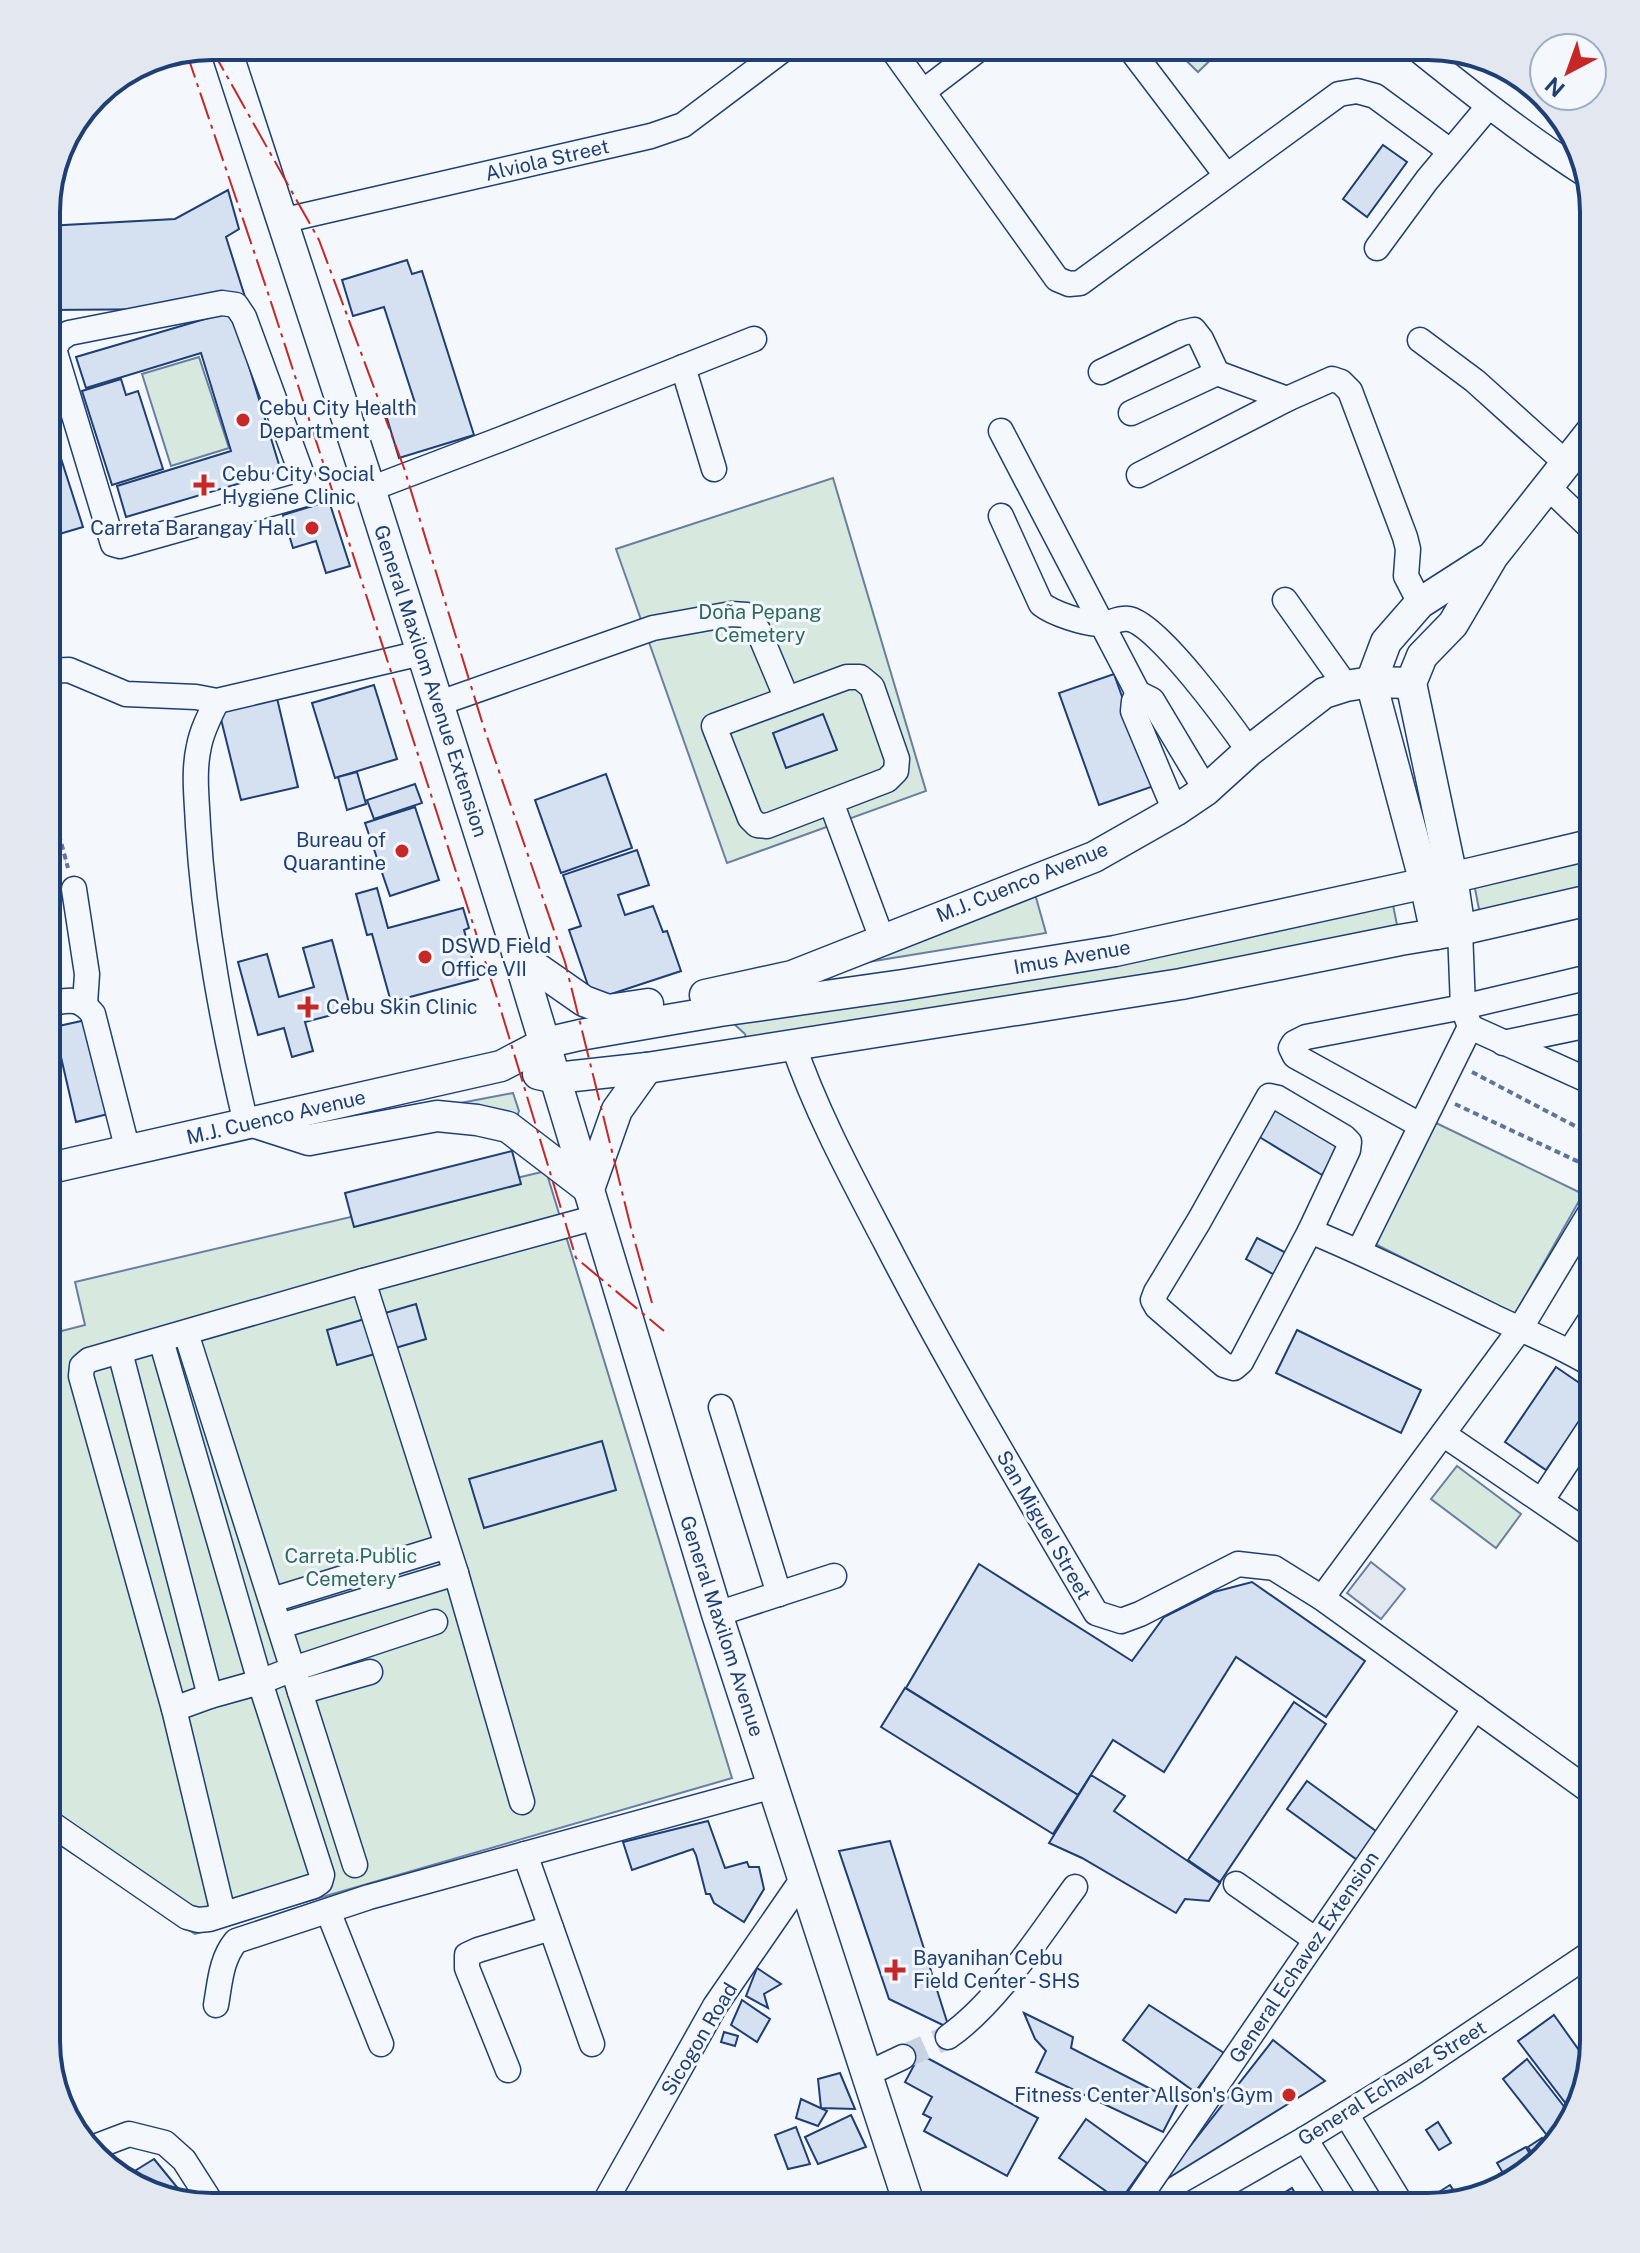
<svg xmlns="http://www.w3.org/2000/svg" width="1640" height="2253" font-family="'Public Sans',sans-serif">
	<rect width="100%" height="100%" fill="#f4f7fb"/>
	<g fill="#d7e8df" stroke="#687fa3" stroke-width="2">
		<polygon points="1171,46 1225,46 1198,72"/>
		<polygon points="1228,46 1278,46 1258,60"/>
		<polygon points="199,357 229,448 171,466 142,374"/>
		<polygon points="833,478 926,791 727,863 616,549"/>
		<polygon points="1594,844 1594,899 1482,925 1472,873"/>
		<polygon points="1390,890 1400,940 748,1052 745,1034 720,1011"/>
		<polygon points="1035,894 1046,933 801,973"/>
		<polygon points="513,1093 519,1111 517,1116 455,1104"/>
		<polygon points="1434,1122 1583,1194 1515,1314 1373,1243"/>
		<polygon points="546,1171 732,1778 195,1934 46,1836 46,1335 85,1325 75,1282"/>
		<polygon points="1457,1466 1521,1514 1496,1548 1431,1499"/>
	</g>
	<polygon fill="#e3e8f0" stroke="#687fa3" stroke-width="2" points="1371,1562 1405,1589 1381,1619 1347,1593"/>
	<g fill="#d5e0f0" stroke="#1d3f73" stroke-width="2">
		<polygon points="1383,145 1407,162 1367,217 1343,199"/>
		<polygon points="228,190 239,229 226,237 245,297 181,309 46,310 46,226 175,219"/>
		<polygon points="407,260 412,274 422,271 474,435 399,458 386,415 416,406 384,307 353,316 342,280"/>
		<polygon points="232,311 281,471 126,517 117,486 231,451 201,353 86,388 76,357"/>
		<polygon points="121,379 126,395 138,391 163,469 112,485 82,391"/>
		<polygon points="57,446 83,527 46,538 46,449"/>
		<polygon points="329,501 350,566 326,573 316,541 293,548 283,515"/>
		<polygon points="1114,674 1154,786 1099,805 1059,693"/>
		<polygon points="374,685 397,759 335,778 312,703"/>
		<polygon points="276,694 298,787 241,800 218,707"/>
		<polygon points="823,714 837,750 786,768 773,733"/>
		<polygon points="357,772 366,804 347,810 338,777"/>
		<polygon points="606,774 632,848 561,873 535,800"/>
		<polygon points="415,784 422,803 374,819 367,800"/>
		<polygon points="415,807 439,880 390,896 365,823"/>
		<polygon points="637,850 649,885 618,895 625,915 653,906 663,932 667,931 681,971 593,1000 569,930 581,926 563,875"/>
		<polygon points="377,888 388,928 463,908 469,928 464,930 478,979 391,1002 372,934 367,935 356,894"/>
		<polygon points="46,926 52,952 46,954"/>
		<polygon points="332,940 351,1010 305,1022 313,1051 292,1057 284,1028 258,1035 238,962 267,954 279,997 314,987 303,948"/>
		<polygon points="86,1020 108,1114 76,1122 54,1027"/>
		<polygon points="1275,1104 1341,1145 1322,1175 1256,1135"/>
		<polygon points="512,1151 521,1184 354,1227 345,1193"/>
		<polygon points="1257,1238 1292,1256 1280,1278 1246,1259"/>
		<polygon points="416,1304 426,1339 337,1365 327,1330"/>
		<polygon points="1297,1330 1421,1390 1401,1433 1276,1373"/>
		<polygon points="1556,1367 1594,1393 1594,1401 1546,1470 1505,1442"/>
		<polygon points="602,1441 616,1490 484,1528 469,1479"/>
		<polygon points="979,1564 1132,1661 1164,1617 1214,1592 1252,1582 1365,1661 1326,1717 1236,1657 1164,1772 1113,1740 1078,1795 906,1688"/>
		<polygon points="905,1688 1078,1795 1053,1834 881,1727"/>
		<polygon points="1294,1702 1326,1724 1220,1882 1188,1860"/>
		<polygon points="1091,1775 1125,1796 1114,1811 1220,1883 1209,1901 1185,1899 1176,1913 1082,1858 1049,1843"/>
		<polygon points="1307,1781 1380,1834 1360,1862 1287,1809"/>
		<polygon points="708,1821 725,1868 747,1862 749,1867 759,1867 764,1889 744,1922 714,1903 710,1894 706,1894 696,1855 693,1849 632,1870 623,1842"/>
		<polygon points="890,1841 949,2028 889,1999 839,1851"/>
		<polygon points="757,1968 781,1984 764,1994 768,2008 746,1996"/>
		<polygon points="742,2000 770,2019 757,2042 731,2025"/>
		<polygon points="1149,2005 1224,2053 1195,2092 1123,2040"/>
		<polygon points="1024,2013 1073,2037 1071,2048 1178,2103 1163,2132 1036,2072 1046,2051 1035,2039"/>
		<polygon points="1554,2015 1588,2063 1573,2113 1518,2041"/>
		<polygon points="724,2032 738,2036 735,2046 721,2042"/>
		<polygon points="1273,2040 1325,2081 1162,2182"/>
		<polygon points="920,2054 1038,2118 1007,2176 924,2131 931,2118 923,2114 932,2097 905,2082"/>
		<polygon points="1527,2059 1573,2118 1572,2124 1553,2143 1503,2079"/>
		<polygon points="840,2073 855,2109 821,2108 818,2079"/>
		<polygon points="801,2099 827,2111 818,2126 796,2118"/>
		<polygon points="851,2115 866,2147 818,2164 805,2137"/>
		<polygon points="1086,2119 1147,2163 1120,2201 1059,2158"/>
		<polygon points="1438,2122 1451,2143 1439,2150 1426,2130"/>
		<polygon points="796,2127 810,2164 788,2169 775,2135"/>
		<polygon points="1542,2138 1548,2148 1536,2160 1528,2147"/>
		<polygon points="1526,2147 1534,2162 1510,2185 1497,2163"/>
		<polygon points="154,2159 190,2203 129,2185 110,2166 115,2163 125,2177"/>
		<polygon points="1450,2185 1459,2199 1428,2207 1415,2207"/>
		<polygon points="1292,2188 1303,2207 1261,2207"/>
	</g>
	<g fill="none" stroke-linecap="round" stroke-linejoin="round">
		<polyline stroke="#c9d2e0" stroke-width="24" stroke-dasharray="24 12" stroke-linecap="butt" points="903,2057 948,2037"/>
		<defs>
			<g id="minor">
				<polyline points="890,46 1057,279 1069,284 1080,283 1339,94 1357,91 1375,96 1450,151"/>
				<polyline points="1128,46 1226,175"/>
				<path d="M1413,46C1469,91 1523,134 1583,173"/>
				<polyline points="924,91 983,46"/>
				<polyline points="281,221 651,136 683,125 788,46"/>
				<polyline points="1377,248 1427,180 1488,107"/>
				<polyline points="1420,340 1475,381 1566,463"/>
				<polyline points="683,367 714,469"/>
				<polyline points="1101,372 1182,333 1194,330 1201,339 1217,373 1287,399"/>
				<polyline points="1131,413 1217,373"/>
				<polyline points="1001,431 1138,693 1152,700 1206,790"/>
				<polyline points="1139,475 1287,399 1332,379 1341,382 1350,391 1405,537 1408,549 1406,576 1420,603"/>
				<polyline points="1548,487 1594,531"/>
				<polyline points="370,489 504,438 754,339"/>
				<polyline points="309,494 244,317 236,305 222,303 69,333 60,339 54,349 113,544 120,546 366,477"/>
				<path d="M1001,516L1041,604C1054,614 1083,623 1099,624C1109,625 1118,617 1129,619C1158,624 1230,724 1249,751"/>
				<polyline points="1285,600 1346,686"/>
				<polyline points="46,671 69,670 126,694 196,697 217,701 421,653"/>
				<polygon points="847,677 860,677 872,687 897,759 896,771 887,780 767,826 757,825 750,818 714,726"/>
				<polyline points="1138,693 1134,701 1133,711 1175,811"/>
				<path d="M217,701C210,715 202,730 199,746C193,772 197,800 198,826C204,927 223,1026 246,1124"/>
				<polyline points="437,704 653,628 731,614 747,615 758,630 787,699"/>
				<polyline points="831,802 882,939"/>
				<polyline points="74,889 87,974 85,1004"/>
				<path d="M46,1004C68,1001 78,995 93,1014L128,1151"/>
				<polyline points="1470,1027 1594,1083"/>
				<polyline points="1503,1043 1594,1024"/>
				<path d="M793,1044C817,1114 852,1178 886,1243C951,1369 1024,1490 1096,1613L1121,1621L1140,1614L1238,1564L1274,1568L1322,1598L1594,1794"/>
				<polygon points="1269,1096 1278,1098 1344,1137 1349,1142 1348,1150 1310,1231 1241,1362 1234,1368 1224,1365 1157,1307 1153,1300 1156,1292 1199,1221"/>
				<polyline points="1420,1125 1295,1056 1291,1048 1294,1043 1306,1037 1463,1007 1594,976"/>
				<path d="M1310,1231C1373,1257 1433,1287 1494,1317C1528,1333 1562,1346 1594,1366"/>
				<polyline points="1359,1251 1470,1027 1463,1007 1460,930"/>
				<polyline points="363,1281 456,1573 522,1802"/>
				<polyline points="186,1333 355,1865"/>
				<polyline points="1570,1351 1594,1314"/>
				<polyline points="120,1352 210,1696"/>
				<polyline points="721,1407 779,1594"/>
				<polyline points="1443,1434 1594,1537"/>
				<polyline points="1542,1500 1594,1421"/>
				<polyline points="1322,1598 1520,1329 1594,1206"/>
				<polyline points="272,1600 447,1546"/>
				<polyline points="717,1614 834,1576"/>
				<polyline points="280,1626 456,1573"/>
				<polyline points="300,1692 370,1672"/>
				<polyline points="174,1709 210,1696 260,1682 293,1669 435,1622"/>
				<polyline points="46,1820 187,1917 198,1920 209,1919 314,1886 320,1882 322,1875 260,1682 161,1340"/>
				<polyline points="525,1854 592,2044"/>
				<polyline points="1236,1884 1316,1940"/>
				<polyline points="328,1911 381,2044"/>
				<polyline points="223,1913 174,1709 81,1376 82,1366 89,1360 363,1281 597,1217"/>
				<path d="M216,2005C220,1982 221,1959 236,1941L369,1897L773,1786"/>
				<path d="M948,2037C997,2003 1039,1936 1075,1887"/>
				<polyline points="508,2070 467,1968 467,1955 478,1950 551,1928"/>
				<polyline points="867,2074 903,2057"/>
				<polyline points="1346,2114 1403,2207"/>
				<polyline points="1305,2139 1348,2207"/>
				<polyline points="92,2148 129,2134 165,2143 184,2160 214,2207"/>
				<polyline points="602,2207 715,2006 804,1877"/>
				<polyline points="1133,2207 1475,1708"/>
				<polyline points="1186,2207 1305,2139 1414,2072 1594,1951"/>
			</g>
			<g id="major">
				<polyline points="225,46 370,489 518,955 717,1614 910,2207"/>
				<polyline points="1460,930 1452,877 1411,683 1422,656 1453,624 1493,556 1594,428"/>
				<polyline points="1436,934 1425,883 1371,682 1386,642 1420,603 1487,560"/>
				<polyline points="518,955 584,1001 608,1010 648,1004"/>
				<polyline points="705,995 792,976 1094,857 1175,811 1206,790 1249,751 1324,693 1346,686 1371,682 1411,683"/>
				<polyline points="538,1074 556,1078 647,1068 1181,984 1400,940 1460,930 1594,899"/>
				<polyline points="256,1123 309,1140 437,1116 477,1120 508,1127 589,1189"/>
				<polyline points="46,1169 501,1066 545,1043 580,1035 720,1011 903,985 1115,951 1472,873 1594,844"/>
				<polyline points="589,1189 617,1110 647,1068"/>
			</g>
		</defs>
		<use href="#minor" stroke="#1d3f73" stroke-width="27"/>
		<use href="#major" stroke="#1d3f73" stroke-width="33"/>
		<g stroke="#5e769c" stroke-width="4" stroke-dasharray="6 4" stroke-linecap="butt">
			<polyline points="46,786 68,868"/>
			<polyline points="46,866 66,862"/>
			<polyline points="1472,1072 1594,1136"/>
			<polyline points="1455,1104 1594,1169"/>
		</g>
		<use href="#minor" stroke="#f4f7fb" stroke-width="24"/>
		<use href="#major" stroke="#f4f7fb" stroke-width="30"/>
		<g stroke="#c62828" stroke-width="2" stroke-dasharray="28 6 4 6" stroke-linecap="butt">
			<polyline points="210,46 319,240 404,468 483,725 565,962 631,1228 652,1303"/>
			<polyline points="186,51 268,293 499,1004 576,1258 664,1331"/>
		</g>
	</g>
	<g fill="#c62828" stroke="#f4f7fb" stroke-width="3">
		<circle cx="243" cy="420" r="8"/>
		<path d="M200 473h8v8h8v8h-8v8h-8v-8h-8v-8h8z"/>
		<circle cx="312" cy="528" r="8"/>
		<circle cx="402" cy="851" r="8"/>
		<circle cx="425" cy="957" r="8"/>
		<path d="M304 995h8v8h8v8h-8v8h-8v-8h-8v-8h8z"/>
		<path d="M891 1958h8v8h8v8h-8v8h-8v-8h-8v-8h8z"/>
		<circle cx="1289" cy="2095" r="8"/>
	</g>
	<g text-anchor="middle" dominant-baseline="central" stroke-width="6" stroke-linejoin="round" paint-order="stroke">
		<g font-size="20" fill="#1d3f73" stroke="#f4f7fb">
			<text transform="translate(547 160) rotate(-13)">Alviola Street</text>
			<text transform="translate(431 681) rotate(72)">General Maxilom Avenue Extension</text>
			<text transform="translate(1022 882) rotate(-22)">M.J. Cuenco Avenue</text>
			<text transform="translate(1072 957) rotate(-10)">Imus Avenue</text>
			<text transform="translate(276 1117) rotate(-13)">M.J. Cuenco Avenue</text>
			<text transform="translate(1044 1525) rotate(60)">San Miguel Street</text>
			<text transform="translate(722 1626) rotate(72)">General Maxilom Avenue</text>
			<text transform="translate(1304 1957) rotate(-56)">General Echavez Extension</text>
			<text transform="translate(699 2039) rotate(-59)">Sicogon Road</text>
			<text transform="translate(1392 2083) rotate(-32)">General Echavez Street</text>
		</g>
		<g font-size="20" fill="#1d3f73" stroke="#f4f7fb" text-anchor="start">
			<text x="259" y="408">Cebu City Health<tspan x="259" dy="23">Department</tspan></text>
			<text x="222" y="474">Cebu City Social<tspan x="222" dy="23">Hygiene Clinic</tspan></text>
			<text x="296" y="528" text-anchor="end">Carreta Barangay Hall</text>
			<text x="386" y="840" text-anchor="end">Bureau of<tspan x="386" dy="23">Quarantine</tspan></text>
			<text x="441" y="946">DSWD Field<tspan x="441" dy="23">Office VII</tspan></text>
			<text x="326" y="1007">Cebu Skin Clinic</text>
			<text x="913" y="1958">Bayanihan Cebu<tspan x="913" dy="23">Field Center - SHS</tspan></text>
			<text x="1273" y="2095" text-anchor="end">Fitness Center Allson's Gym</text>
		</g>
		<g font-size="20" fill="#2c6c60" stroke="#f4f7fb">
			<text x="760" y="612">Doña Pepang<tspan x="760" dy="23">Cemetery</tspan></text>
			<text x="351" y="1556">Carreta Public<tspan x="351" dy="23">Cemetery</tspan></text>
		</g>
	</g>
	<path d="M0 0H1640V2253H0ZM212 60H1428A152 152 0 0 1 1580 212V2041A152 152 0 0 1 1428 2193H212A152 152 0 0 1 60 2041V212A152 152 0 0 1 212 60Z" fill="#e3e8f0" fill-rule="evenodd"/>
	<path fill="none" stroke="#1d3f73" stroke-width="4" d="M212 60H1428A152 152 0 0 1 1580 212V2041A152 152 0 0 1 1428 2193H212A152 152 0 0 1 60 2041V212A152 152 0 0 1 212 60Z"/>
	<g transform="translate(1568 72) rotate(221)"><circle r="38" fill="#f4f7fb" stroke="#9eadc5" stroke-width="2"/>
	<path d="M0-6L14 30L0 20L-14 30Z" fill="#c62828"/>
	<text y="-12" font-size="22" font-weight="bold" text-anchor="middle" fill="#1d3f73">N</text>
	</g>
</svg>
